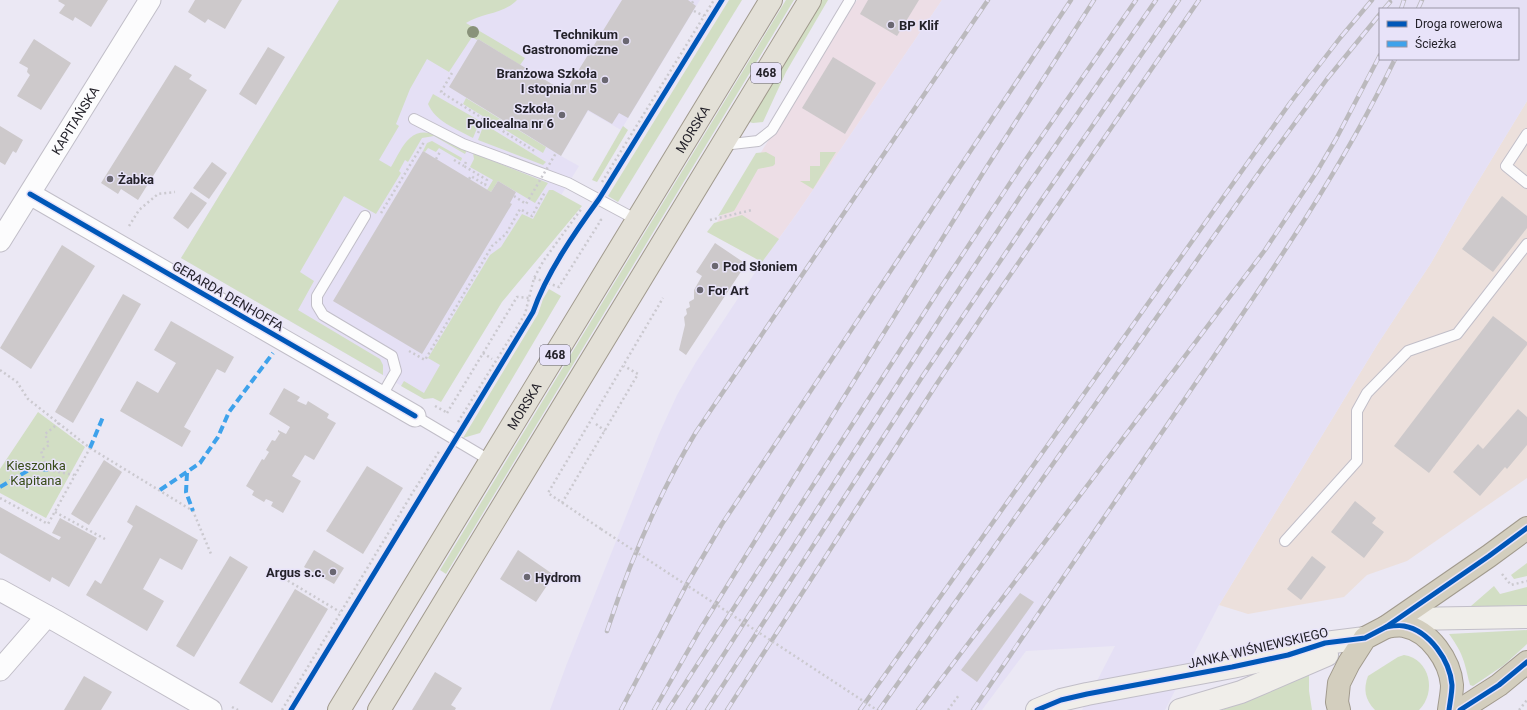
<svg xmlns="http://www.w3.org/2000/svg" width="1527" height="710" font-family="Roboto,sans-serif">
	<rect width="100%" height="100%" fill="#ebe8f4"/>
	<polygon fill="#eddee6" points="857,0 942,0 798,212 762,262 710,233"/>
	<polygon fill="#ece0dc" points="1527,101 1527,478 1407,561 1367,575 1344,597 1248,614 1219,605 1377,345 1431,263 1468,198"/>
	<g fill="#e5e0f5" fill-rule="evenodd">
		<polygon points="339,0 700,0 621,130 588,111 561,156 579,166 437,398 424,399 181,258"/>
		<path d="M942,0H1527V101L1468,198L1431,263L1377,345L1219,605L1165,710H1082L1115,646L1026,651L982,710H550L566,666L659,434L677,395L696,362L762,262L798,212ZM1380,9H1518V59H1380Z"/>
	</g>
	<g fill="#d2dec4">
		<path d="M339,0H517C504,14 481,13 466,23L525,58L520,65L478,39L477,40L472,37L449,72L427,59L410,89L396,124L399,126L379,160L391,167C397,157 402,145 410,138C426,123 452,143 467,150L465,154L434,136L422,138L408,162L405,160L399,171L401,173L376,214L344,196L300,272L314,281L298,310L380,359L383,365V375L181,258Z"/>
		<polygon points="729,0 742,0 618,202 608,196"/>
		<polygon points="786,0 794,0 446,574 440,570"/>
		<polygon points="821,0 828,0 786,72 763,122 753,123 749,122 748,120"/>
		<path d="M433,94L480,121L473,138C455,128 436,122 428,104Z"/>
		<polygon points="466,98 546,147 543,153 463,104"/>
		<polygon points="484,124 546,162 543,165 478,140"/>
		<polygon points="623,126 628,130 597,182 592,180"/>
		<polygon points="432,141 462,158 461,161 439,148 436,152 428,148 425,152 423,151 427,143"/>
		<polygon points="766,152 775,157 775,164 773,166 758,169 734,211 718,216 756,153"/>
		<polygon points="820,152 836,152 813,189 800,181 810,181 810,166 820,166"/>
		<polygon points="473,153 548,183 535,203 498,181 491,192 487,190 493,180 470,167 474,159"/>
		<polygon points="549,190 553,190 582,206 502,302 441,402 433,398 424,399 401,386 404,381 424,393 440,365 428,358 490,255 501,247 522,214 533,219"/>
		<polygon points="742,215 779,239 762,262 707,232 714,223"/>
		<polygon points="549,289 561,296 480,433 463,438 538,314 543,299"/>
		<polygon points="38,412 85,447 46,518 0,493 0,469"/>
		<polygon points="1527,563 1527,576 1514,579 1511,575"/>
		<polygon points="1494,586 1500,594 1527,587 1527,605 1473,607 1471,606"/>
		<path d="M1527,630V644L1504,665L1473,686L1470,685C1464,661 1464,655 1449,634Z"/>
		<path d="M1404,655C1430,659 1437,692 1419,710H1375C1365,700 1363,689 1368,676L1398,657Z"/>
		<polygon points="1309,672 1309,691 1312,710 1222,710 1262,694"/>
	</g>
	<g fill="#cdc9cb">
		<polygon points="59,0 108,0 91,27 75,17 73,21 59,13 65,5 58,1"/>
		<polygon points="195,0 242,0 225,29 208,19 205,23 188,12"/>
		<polygon points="622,0 688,0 696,6 628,118 619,113 612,124 588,110 561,156 449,87 478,39 565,92"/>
		<polygon points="868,0 919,0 897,36 860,14"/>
		<polygon points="34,39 71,63 41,110 17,96 30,75 27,72 28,68 19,63"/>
		<polygon points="268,47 285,57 256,105 239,94"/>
		<polygon points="833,57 876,83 845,134 802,108"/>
		<polygon points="175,65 192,75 189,79 207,90 138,200 121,189 118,194 101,183"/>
		<polygon points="0,126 23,140 16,153 13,151 5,165 0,162"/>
		<polygon points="423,151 491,192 498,181 516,192 510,203 512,204 422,354 333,301"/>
		<polygon points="212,162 227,173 209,199 193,188"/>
		<polygon points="191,192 207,203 188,229 173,218"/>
		<polygon points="1502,196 1527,216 1527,228 1493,272 1462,249"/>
		<polygon points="715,243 746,264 686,355 679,350 685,325 684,317 687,314 686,309 690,307 689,302 694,299 694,290 702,276 696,272"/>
		<polygon points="62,245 95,266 31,369 0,348"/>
		<polygon points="123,294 141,304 73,423 55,412"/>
		<polygon points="1493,316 1527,342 1527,345 1429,473 1394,446"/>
		<polygon points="171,321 234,357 225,373 217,369 184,427 191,431 182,447 120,411 137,381 158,393 176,363 154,350"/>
		<polygon points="284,388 300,397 297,401 306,405 308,401 329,414 327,418 336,423 314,460 305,455 292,476 301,481 283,513 271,506 273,502 266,499 264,502 252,495 254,491 246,486 262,459 264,460 269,452 266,450 272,440 275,441 280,433 278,432 278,430 286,434 290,427 269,414"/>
		<polygon points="1518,409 1527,417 1527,445 1507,469 1505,467 1480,496 1453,472 1478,444 1483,449"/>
		<polygon points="104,460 122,472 89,525 71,514"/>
		<polygon points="367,466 403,488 363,554 326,531"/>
		<polygon points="1355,501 1376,518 1372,523 1384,532 1364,558 1331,532"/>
		<polygon points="136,505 198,540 182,570 160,558 143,589 164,601 147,631 86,595 95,580 101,584 133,526 127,522"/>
		<polygon points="0,507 59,540 61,537 52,533 60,518 97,538 69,587 52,577 50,582 0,553"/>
		<polygon points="314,550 344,568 334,584 304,567"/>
		<polygon points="518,550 554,575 536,602 500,579"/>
		<polygon points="230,556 248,567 194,657 176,646"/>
		<polygon points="1312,556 1326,567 1301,600 1287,589"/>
		<polygon points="295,589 328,609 272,703 239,683"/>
		<polygon points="1020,593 1034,602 977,682 961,670"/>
		<polygon points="435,672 462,688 451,705 456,708 455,710 412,710"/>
		<polygon points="84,676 112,692 101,710 64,710"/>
	</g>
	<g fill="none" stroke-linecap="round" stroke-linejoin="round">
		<defs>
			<g id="lane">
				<polyline points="414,119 463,144 568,183 637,220"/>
				<polyline points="1527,134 1506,166 1527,183"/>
				<polyline points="723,145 758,141 772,130 850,0"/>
				<polyline points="365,216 317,296 317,305 323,315 392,356 396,371 381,397"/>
				<polyline points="415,416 491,461"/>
				<polyline points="1285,541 1357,461 1357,411 1367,393 1408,351 1457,334 1527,244"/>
			</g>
			<g id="street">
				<polyline points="30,194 415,416"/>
				<path id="s1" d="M0,241L150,0"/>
				<polyline points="0,590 58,622 211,710"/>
				<polyline points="0,670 47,616"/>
			</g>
			<g id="secondary">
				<polyline points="1389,626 1408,619 1527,617"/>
				<polyline points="1037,710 1061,700 1087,694 1232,667 1288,655 1325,643 1365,638"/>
				<polyline points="1180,710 1241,692 1327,655"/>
			</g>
			<g id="primary">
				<path id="s2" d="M339,710L771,0"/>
				<polyline points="379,710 810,0"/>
			</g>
			<g id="highway">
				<path d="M1386,627C1392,626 1399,625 1404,626C1430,631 1450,661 1452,685C1452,693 1450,702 1449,710"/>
				<polyline points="1339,710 1337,702 1339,683 1349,663 1365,638 1386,627 1489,556 1527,528"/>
				<polyline points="1460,710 1499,685 1527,662"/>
			</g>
		</defs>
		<use href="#lane" stroke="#c1bec8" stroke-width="12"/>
		<use href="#street" stroke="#c1bec8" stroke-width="23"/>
		<use href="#secondary" stroke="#c1bec8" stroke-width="24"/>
		<use href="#primary" stroke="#a19a8d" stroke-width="24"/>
		<use href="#highway" stroke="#a19a8d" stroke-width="24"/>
		<g stroke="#cbc9cf" stroke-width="2.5" stroke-dasharray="2 3" stroke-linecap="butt">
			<polyline points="692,3 694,0"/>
			<polyline points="694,11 704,16"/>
			<polyline points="452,73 441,92 536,152"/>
			<polyline points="478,133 484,119"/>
			<polyline points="436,159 440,152 441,152"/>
			<polyline points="454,160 464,166"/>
			<polyline points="466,162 464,166 487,180 485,185 471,176 469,179"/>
			<polyline points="602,182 714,0"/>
			<polyline points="381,213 424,142"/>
			<polyline points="710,220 752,210"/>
			<polyline points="129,226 139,210 158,194 175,192"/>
			<polyline points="534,278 559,287 601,220 600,219"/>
			<polyline points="409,351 425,360 492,246 506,234 520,209 532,216 545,192"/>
			<polyline points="483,353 492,359"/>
			<polyline points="0,370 17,382 28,399 90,448 193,511 211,554"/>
			<polyline points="435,406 446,412"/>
			<polyline points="447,413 517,297 530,298"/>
			<polyline points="458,422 525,314 534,278 544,260 582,208"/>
			<polyline points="59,423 45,434 49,445 41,451 48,470 74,475"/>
			<polyline points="596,424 605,431"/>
			<polyline points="0,498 48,524 90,448"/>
			<polyline points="562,503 638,374 624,366"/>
			<polyline points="55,512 105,539"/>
			<polyline points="601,529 548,493 663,298"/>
			<polyline points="275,573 340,612"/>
			<polyline points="1502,574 1511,585 1527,581"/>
			<polyline points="232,707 238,710"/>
			<polyline points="282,710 413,492 440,450"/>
			<polyline points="948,710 959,695"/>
			<polyline points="1519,710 1527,700"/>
		</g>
		<use href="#lane" stroke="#fcfcfd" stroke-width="10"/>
		<use href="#street" stroke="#fcfcfd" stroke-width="21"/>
		<use href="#secondary" stroke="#f0eeea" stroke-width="22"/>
		<use href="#primary" stroke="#e3e0d7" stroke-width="22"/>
		<use href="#highway" stroke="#d3cebe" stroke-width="22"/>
		<defs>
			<g id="rail">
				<polyline points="1384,9 1390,2"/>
				<polyline points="1401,9 1404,0"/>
				<polyline points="1418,9 1422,0"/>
				<path d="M607,631C629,564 660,492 696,432L988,0"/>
				<polyline points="621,710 688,582 722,524 1071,0"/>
				<polyline points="654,710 701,628 986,168 1094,0"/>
				<polyline points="668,710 937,293 1022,165 1136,0"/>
				<polyline points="688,710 948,306 1024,191 1156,0"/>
				<polyline points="707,710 922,377 1040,202 1179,0"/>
				<polyline points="727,710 936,385 995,297 1199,0"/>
				<polyline points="860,710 1290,103 1340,38 1372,0"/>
				<polyline points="879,710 1265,164 1327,79 1380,14"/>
				<polyline points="918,710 1265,250 1316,173 1336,139 1380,55"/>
				<path d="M973,710C1047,600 1123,491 1197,381C1268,277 1340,173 1395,59"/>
			</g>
		</defs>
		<use href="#rail" stroke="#bbb9bd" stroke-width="4.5"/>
		<use href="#rail" stroke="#e8e3f9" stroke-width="3" stroke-dasharray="9" stroke-linecap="butt"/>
		<g stroke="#cbc9cf" stroke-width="2.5" stroke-dasharray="2 3" stroke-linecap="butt">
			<polyline points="514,196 526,204 556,153"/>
			<polyline points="601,529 877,710"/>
		</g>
		<g stroke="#3ea2eb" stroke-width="4" stroke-dasharray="8 4" stroke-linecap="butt">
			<polyline points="90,448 103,417"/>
			<polyline points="187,473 186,492 193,511"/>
			<polyline points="0,487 29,470 34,468 48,470"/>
			<polyline points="160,490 200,463 218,437 229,412 273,353"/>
		</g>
		<defs>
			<g id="cycleway">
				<polyline points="30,194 415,416"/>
				<path d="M1386,627C1392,626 1399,625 1404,626C1430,631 1450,661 1452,685C1452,693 1450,702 1449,710"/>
				<path d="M291,710L533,312C546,274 575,232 599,199L722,0"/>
				<polyline points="1037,710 1061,700 1087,694 1232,667 1288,655 1325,643 1365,638 1386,627 1489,556 1527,528"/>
				<polyline points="1460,710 1499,685 1527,662"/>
			</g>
		</defs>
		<use href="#cycleway" stroke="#e8e3f9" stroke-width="8"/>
		<use href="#cycleway" stroke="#0057b8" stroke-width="5"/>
	</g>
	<circle fill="#89927a" cx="473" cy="32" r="6"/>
	<g fill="#6a6771" stroke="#e8e3f9" stroke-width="1.5">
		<circle cx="891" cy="25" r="4"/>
		<circle cx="626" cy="41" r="4"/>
		<circle cx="605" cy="80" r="4"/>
		<circle cx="562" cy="115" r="4"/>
		<circle cx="110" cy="179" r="4"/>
		<circle cx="715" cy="266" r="4"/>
		<circle cx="700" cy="290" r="4"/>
		<circle cx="333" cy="572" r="4"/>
		<circle cx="527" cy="577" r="4"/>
	</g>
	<g text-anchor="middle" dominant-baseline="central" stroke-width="3" stroke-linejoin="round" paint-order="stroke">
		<g fill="#e8e3f9" stroke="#5f5c68" stroke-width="1">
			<rect x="751" y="63" width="30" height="20" rx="3"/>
			<rect x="540" y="345" width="30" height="20" rx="3"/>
		</g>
		<g font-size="12" font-weight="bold" fill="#24222a">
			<text x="766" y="73">468</text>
			<text x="555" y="355">468</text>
		</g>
		<g font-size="13" font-weight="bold" fill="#24222a" stroke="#e8e3f9" text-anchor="start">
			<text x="899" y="25">BP Klif</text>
			<text x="618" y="34" text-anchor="end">Technikum<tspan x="618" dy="15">Gastronomiczne</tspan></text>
			<text x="597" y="73" text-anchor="end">Branżowa Szkoła<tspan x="597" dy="15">I stopnia nr 5</tspan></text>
			<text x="554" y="108" text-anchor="end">Szkoła<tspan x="554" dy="15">Policealna nr 6</tspan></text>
			<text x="118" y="179">Żabka</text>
			<text x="723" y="266">Pod Słoniem</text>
			<text x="708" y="290">For Art</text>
			<text x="325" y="572" text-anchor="end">Argus s.c.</text>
			<text x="535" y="577">Hydrom</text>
		</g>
		<g font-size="13" fill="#24222a" stroke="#e8e3f9">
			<text stroke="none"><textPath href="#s1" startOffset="142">KAPITAŃSKA</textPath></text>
			<text stroke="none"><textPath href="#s2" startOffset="680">MORSKA</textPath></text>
			<text transform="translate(228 296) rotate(30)">GERARDA DENHOFFA</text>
			<text stroke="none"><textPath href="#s2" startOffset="356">MORSKA</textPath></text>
			<text transform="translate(1258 648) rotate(-13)">JANKA WIŚNIEWSKIEGO</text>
		</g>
		<g font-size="13" fill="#384c17" stroke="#e8e3f9">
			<text x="36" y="465">Kieszonka<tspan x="36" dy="15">Kapitana</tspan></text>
		</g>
	</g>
	<rect x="1379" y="8" width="140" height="52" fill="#e8e3f9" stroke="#9a96a6"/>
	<rect x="1387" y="21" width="20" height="6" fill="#0057b8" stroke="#9a96a6"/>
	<text x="1415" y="28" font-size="12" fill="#24222a">Droga rowerowa</text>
	<rect x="1387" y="41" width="20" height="6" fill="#3ea2eb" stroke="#9a96a6"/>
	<text x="1415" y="48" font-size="12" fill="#24222a">Ścieżka</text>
</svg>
